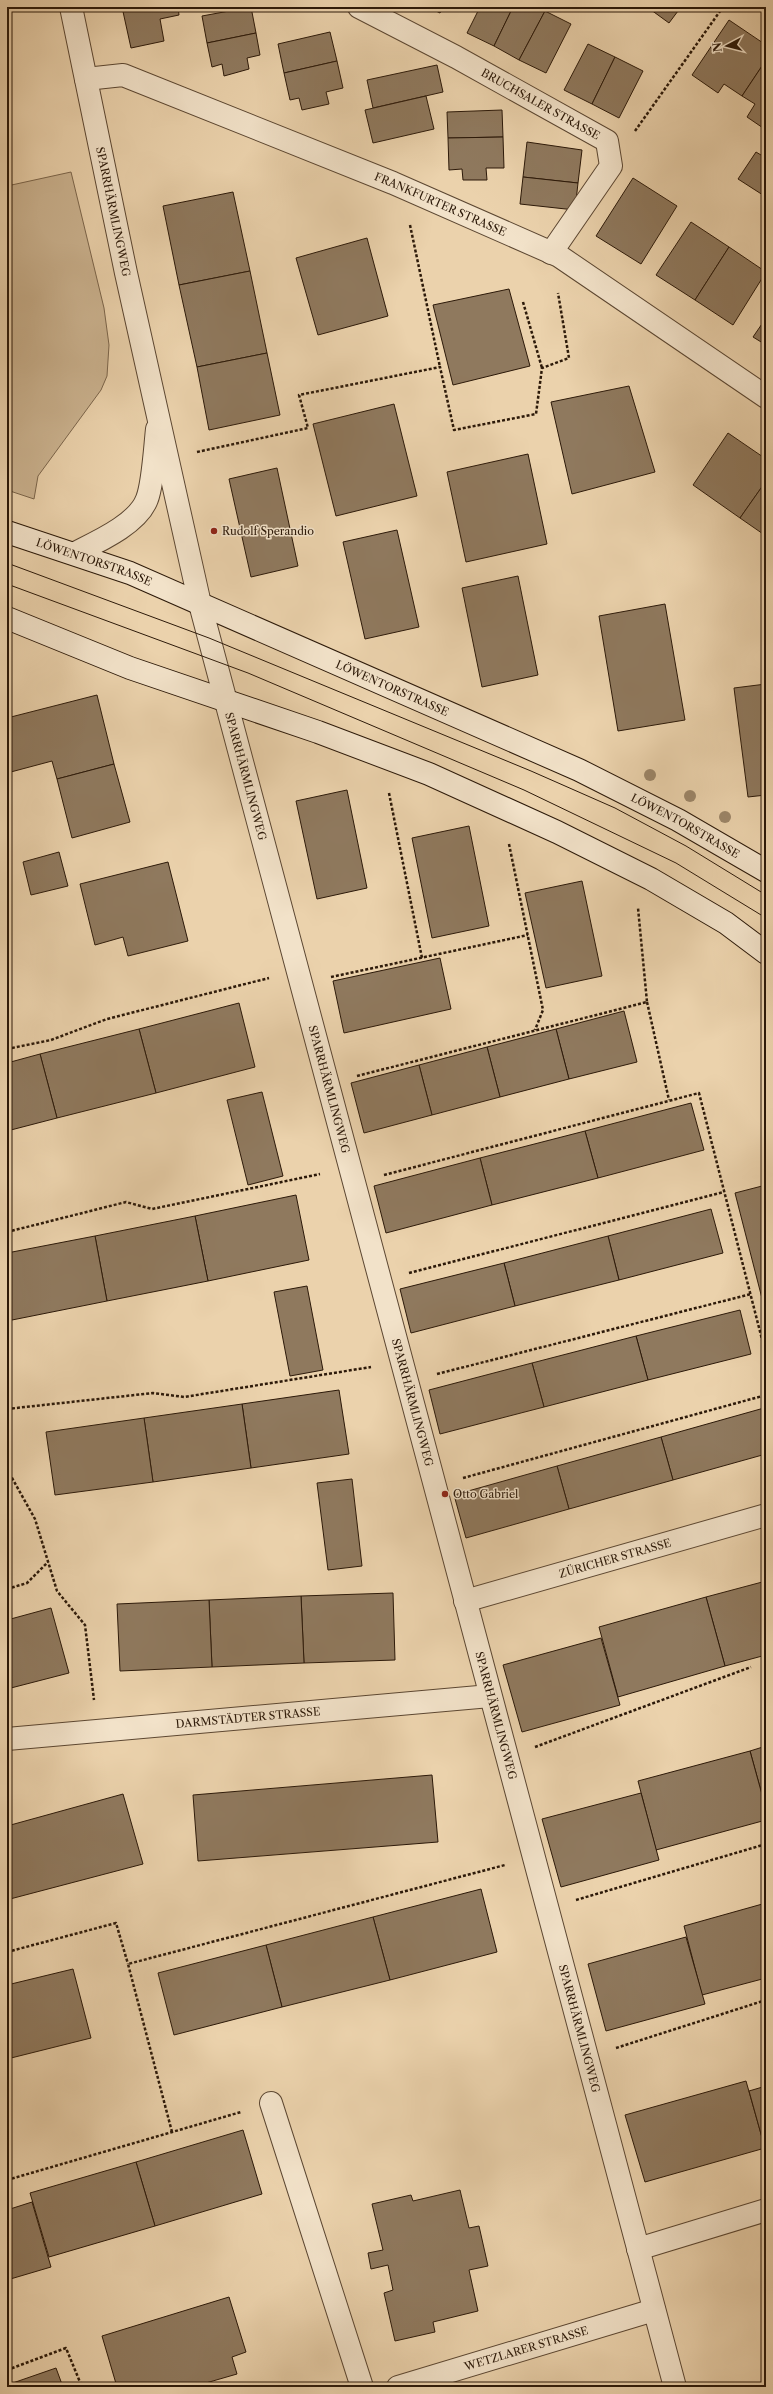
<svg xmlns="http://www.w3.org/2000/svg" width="773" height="2394" font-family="'Libre Caslon Text',serif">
	<rect width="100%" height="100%" fill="#ebd2ac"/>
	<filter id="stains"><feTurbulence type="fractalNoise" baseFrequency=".005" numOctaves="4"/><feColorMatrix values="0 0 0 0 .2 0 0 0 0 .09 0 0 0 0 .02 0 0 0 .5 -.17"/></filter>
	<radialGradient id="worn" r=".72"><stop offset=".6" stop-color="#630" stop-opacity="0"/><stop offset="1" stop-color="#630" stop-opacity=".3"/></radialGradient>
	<polygon fill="#cbb390" stroke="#7c664c" points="71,172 104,308 109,345 107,376 101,390 38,476 34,499 7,490 7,186"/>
	<g fill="#8f795e" stroke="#2c1909">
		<polygon points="122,7 178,7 179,15 160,19 164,41 131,48"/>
		<polygon points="251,7 256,33 207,43 202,16"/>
		<polygon points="428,7 443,7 440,13"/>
		<polygon points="480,7 513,7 494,46 467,33"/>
		<polygon points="513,7 538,7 545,11 519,60 494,46"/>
		<polygon points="647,7 681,7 669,23"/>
		<polygon points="545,11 571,24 546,73 519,60"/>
		<polygon points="729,20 766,45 766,60 742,96 724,84 718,93 692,75"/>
		<polygon points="330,32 337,61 284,73 278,44"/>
		<polygon points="256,33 260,55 247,58 249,69 224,76 222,64 212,67 207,43"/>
		<polygon points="588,44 615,57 592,104 564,90"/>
		<polygon points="615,57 643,71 619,118 592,104"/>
		<polygon points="766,60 766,130 747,117 755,104 742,96"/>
		<polygon points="337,61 343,88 326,92 329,104 302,110 299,98 290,100 284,73"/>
		<polygon points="437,65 443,92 373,108 367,80"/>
		<polygon points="426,96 434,129 373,143 365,110"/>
		<polygon points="502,110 503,137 448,138 447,112"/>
		<polygon points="503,137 504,168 486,168 487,180 463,180 462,169 449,170 448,138"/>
		<polygon points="527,142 582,150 578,183 523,177"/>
		<polygon points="756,152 766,158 766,197 738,179"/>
		<polygon points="523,177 578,183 575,210 520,204"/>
		<polygon points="633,178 677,206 641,264 596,236"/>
		<polygon points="233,192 250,271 179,285 163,206"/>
		<polygon points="691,222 729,247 695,300 656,275"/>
		<polygon points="367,238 388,316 318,335 296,258"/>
		<polygon points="729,247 766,272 733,325 695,300"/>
		<polygon points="250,271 267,353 197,367 179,285"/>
		<polygon points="509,289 530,366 453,385 433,305"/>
		<polygon points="766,318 766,345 753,337"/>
		<polygon points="267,353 280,415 209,430 197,367"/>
		<polygon points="629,386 655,472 572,494 551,402"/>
		<polygon points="394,404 417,496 336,516 313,424"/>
		<polygon points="728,433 766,459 766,481 740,518 693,485"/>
		<polygon points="528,454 547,544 466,562 447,472"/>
		<polygon points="277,468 298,566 251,577 229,479"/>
		<polygon points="766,481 766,536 740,518"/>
		<polygon points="397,530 419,627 365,639 343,542"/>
		<polygon points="518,576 538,675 482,687 462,588"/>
		<polygon points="665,604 685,720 618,731 599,616"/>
		<polygon points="766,684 766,795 748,797 734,688"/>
		<polygon points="97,695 114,764 57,779 52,761 7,773 7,718"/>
		<polygon points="114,764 130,822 72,838 57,779"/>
		<polygon points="347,790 367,888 317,899 296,801"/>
		<polygon points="469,826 489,926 432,938 412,838"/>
		<polygon points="59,852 68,886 31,895 23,862"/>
		<polygon points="168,862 188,941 128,956 123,937 95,945 80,884"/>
		<polygon points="582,881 602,976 546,988 525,893"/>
		<polygon points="440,958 451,1009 344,1033 333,981"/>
		<polygon points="239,1003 255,1067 156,1093 139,1029"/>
		<polygon points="624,1011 637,1062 569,1079 556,1029"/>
		<polygon points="139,1029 156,1093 57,1118 40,1054"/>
		<polygon points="556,1029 569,1079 500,1097 487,1047"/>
		<polygon points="487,1047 500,1097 432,1115 419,1065"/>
		<polygon points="40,1054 57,1118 7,1131 7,1063"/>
		<polygon points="419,1065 432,1115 364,1133 351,1083"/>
		<polygon points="262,1092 283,1176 248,1185 227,1100"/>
		<polygon points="691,1103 704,1150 598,1178 585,1131"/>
		<polygon points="585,1131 598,1178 492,1205 480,1158"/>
		<polygon points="480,1158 492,1205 386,1233 374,1186"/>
		<polygon points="766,1185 766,1314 735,1193"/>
		<polygon points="296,1195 309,1260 208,1281 195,1216"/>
		<polygon points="711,1209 723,1253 619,1280 608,1236"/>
		<polygon points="195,1216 208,1281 107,1301 95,1236"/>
		<polygon points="95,1236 107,1301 7,1321 7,1253"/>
		<polygon points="608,1236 619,1280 515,1306 504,1263"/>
		<polygon points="504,1263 515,1306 411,1333 400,1289"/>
		<polygon points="307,1286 323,1370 290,1376 274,1292"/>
		<polygon points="740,1310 751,1354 648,1380 636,1336"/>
		<polygon points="636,1336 648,1380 544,1407 532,1363"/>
		<polygon points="532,1363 544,1407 440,1434 429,1390"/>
		<polygon points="339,1390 349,1454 251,1468 242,1404"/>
		<polygon points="242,1404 251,1468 153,1482 144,1418"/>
		<polygon points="764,1408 766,1416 766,1454 673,1480 661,1437"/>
		<polygon points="144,1418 153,1482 55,1495 46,1432"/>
		<polygon points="661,1437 673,1480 569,1509 557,1466"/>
		<polygon points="557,1466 569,1509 466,1538 454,1495"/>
		<polygon points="352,1479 362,1566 328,1570 317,1483"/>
		<polygon points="766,1581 766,1655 725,1666 706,1597"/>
		<polygon points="393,1593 395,1660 304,1663 301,1596"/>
		<polygon points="301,1596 304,1663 212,1667 209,1600"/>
		<polygon points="706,1597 725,1666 618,1697 599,1627"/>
		<polygon points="209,1600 212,1667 120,1671 117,1604"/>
		<polygon points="51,1608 69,1673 7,1689 7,1620"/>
		<polygon points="601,1638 620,1705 522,1732 503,1665"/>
		<polygon points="766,1746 766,1809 750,1751"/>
		<polygon points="750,1751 766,1809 766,1820 656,1850 638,1781"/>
		<polygon points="432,1775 438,1842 198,1861 193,1795"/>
		<polygon points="641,1793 659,1860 561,1887 542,1819"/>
		<polygon points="123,1794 143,1864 10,1899 7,1889 7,1826"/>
		<polygon points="481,1889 497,1952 390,1980 373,1917"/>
		<polygon points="766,1903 766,1978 702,1995 684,1926"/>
		<polygon points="373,1917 390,1980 282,2007 266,1945"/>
		<polygon points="686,1937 705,2004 606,2031 588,1964"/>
		<polygon points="266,1945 282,2007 174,2035 158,1973"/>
		<polygon points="73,1969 91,2038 7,2059 7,1985"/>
		<polygon points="746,2081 765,2148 645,2182 625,2115"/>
		<polygon points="766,2086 766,2152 749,2091"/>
		<polygon points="243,2130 262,2194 155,2226 136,2162"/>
		<polygon points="136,2162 155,2226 49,2257 30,2193"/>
		<polygon points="460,2190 469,2228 479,2226 488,2266 469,2270 478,2311 433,2322 435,2332 395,2341 384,2293 393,2290 388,2265 371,2269 368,2253 383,2250 372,2204 411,2195 413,2201"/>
		<polygon points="32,2202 51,2267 7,2280 7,2210"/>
		<polygon points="229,2297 246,2352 232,2357 237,2374 192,2387 117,2387 102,2336"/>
		<polygon points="56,2368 63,2387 7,2387 7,2385"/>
	</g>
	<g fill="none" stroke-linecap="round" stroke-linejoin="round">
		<defs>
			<g id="minor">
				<path id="s1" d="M71,7L126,273L200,604L675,2387"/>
				<path id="s2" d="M359,7L456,57L607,141L611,166L551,253"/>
				<path id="s3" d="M86,79L123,75L393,183L559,256L766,397"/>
				<path d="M75,553C97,542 138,524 147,499C153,484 155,447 157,429"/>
				<path id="s4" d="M465,1601L766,1515"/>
				<path id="s5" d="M7,1739L490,1696"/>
				<polyline points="271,2103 362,2387"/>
				<polyline points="638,2249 766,2210"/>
				<path id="s6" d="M398,2387L654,2310"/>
			</g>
			<g id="secondary">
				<path id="s7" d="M7,532L130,573L579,770L678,820L766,871"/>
				<polyline points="7,618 130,668 318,732 429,774 557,832 651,879 726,923 766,953"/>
			</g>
		</defs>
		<use href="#minor" stroke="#5c4732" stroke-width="24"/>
		<use href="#secondary" stroke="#2c1909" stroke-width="24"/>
		<g stroke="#2c1909" stroke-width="2.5" stroke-dasharray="3 2" stroke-linecap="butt">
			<polyline points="635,131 723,7"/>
			<polyline points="410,225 440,367"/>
			<polyline points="523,302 542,368"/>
			<polyline points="197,452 308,428 299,395 440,367 454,430 536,414 542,368 569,358 558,293"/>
			<polyline points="389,793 422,958"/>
			<polyline points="509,844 543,1010 535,1030"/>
			<polyline points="331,977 528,935"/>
			<polyline points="647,1002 669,1100"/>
			<polyline points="7,1049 51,1040 107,1019 269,978"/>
			<polyline points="357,1076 647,1002 638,908"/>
			<polyline points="384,1175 699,1093 766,1355"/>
			<polyline points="7,1232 126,1202 152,1209 320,1174"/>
			<polyline points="409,1273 724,1192"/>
			<polyline points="437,1374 751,1294"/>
			<polyline points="7,1409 153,1393 184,1397 371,1367"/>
			<polyline points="7,1469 35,1519 57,1591 85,1625 94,1700"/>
			<polyline points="463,1478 766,1395"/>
			<polyline points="7,1589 27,1583 48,1562"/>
			<polyline points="535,1747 751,1667"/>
			<polyline points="576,1900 766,1844"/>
			<polyline points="7,1952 116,1923 128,1964"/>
			<polyline points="616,2048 766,2000"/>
			<polyline points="172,2132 128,1964 505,1865"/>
			<polyline points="7,2180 241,2112"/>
			<polyline points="7,2370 66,2348 82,2387"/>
		</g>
		<use href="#minor" stroke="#f2e2c9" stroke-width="22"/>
		<use href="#secondary" stroke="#f2e2c9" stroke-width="22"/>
		<g stroke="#2c1909" stroke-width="1">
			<polyline points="7,563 209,638 531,771 615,808 686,846 766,895"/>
			<polyline points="7,584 248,673 524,790 676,863 766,918"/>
		</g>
	</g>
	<g fill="#9c8669">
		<circle cx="650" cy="775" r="6"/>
		<circle cx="690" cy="796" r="6"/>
		<circle cx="725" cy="817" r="6"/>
	</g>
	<g fill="#8f2418" stroke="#f2e2c9" stroke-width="1.5">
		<circle cx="214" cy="531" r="4"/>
		<circle cx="445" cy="1494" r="4"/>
	</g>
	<g text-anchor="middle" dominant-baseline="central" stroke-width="3" stroke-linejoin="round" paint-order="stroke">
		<g font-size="11" fill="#2c1909" stroke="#f2e2c9">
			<text stroke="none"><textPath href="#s2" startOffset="206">BRUCHSALER STRASSE</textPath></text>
			<text stroke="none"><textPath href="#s3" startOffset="380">FRANKFURTER STRASSE</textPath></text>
			<text stroke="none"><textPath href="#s1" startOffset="209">SPARRHÄRMLINGWEG</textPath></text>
			<text stroke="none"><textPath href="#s7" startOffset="92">LÖWENTORSTRASSE</textPath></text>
			<text stroke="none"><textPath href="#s7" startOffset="416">LÖWENTORSTRASSE</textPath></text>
			<text stroke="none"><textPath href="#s1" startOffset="789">SPARRHÄRMLINGWEG</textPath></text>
			<text stroke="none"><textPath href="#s7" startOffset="740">LÖWENTORSTRASSE</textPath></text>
			<text stroke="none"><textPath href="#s1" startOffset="1113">SPARRHÄRMLINGWEG</textPath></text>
			<text stroke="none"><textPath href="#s1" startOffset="1437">SPARRHÄRMLINGWEG</textPath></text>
			<text stroke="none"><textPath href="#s4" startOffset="156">ZÜRICHER STRASSE</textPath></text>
			<text stroke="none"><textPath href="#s1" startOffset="1761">SPARRHÄRMLINGWEG</textPath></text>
			<text stroke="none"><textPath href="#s5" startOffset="242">DARMSTÄDTER STRASSE</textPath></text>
			<text stroke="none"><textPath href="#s1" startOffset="2085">SPARRHÄRMLINGWEG</textPath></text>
			<text stroke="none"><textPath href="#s6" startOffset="134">WETZLARER STRASSE</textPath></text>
		</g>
		<g font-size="11" fill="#2c1909" stroke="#f2e2c9" text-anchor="start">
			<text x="222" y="531">Rudolf Sperandio</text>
			<text x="453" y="1494">Otto Gabriel</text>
		</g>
	</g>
	<rect width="773" height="2394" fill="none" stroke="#ebd2ac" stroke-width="24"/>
	<rect x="8" y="8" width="757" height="2378" fill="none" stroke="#2c1909" stroke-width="2"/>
	<rect x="12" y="12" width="749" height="2370" fill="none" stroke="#2c1909"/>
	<g transform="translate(727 46) rotate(263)" stroke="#f2e2c9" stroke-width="3" paint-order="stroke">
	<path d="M0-3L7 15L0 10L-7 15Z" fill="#2c1909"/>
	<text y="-6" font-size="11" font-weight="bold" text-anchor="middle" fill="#2c1909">N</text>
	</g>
	<rect width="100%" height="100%" filter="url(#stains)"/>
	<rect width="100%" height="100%" fill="url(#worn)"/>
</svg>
